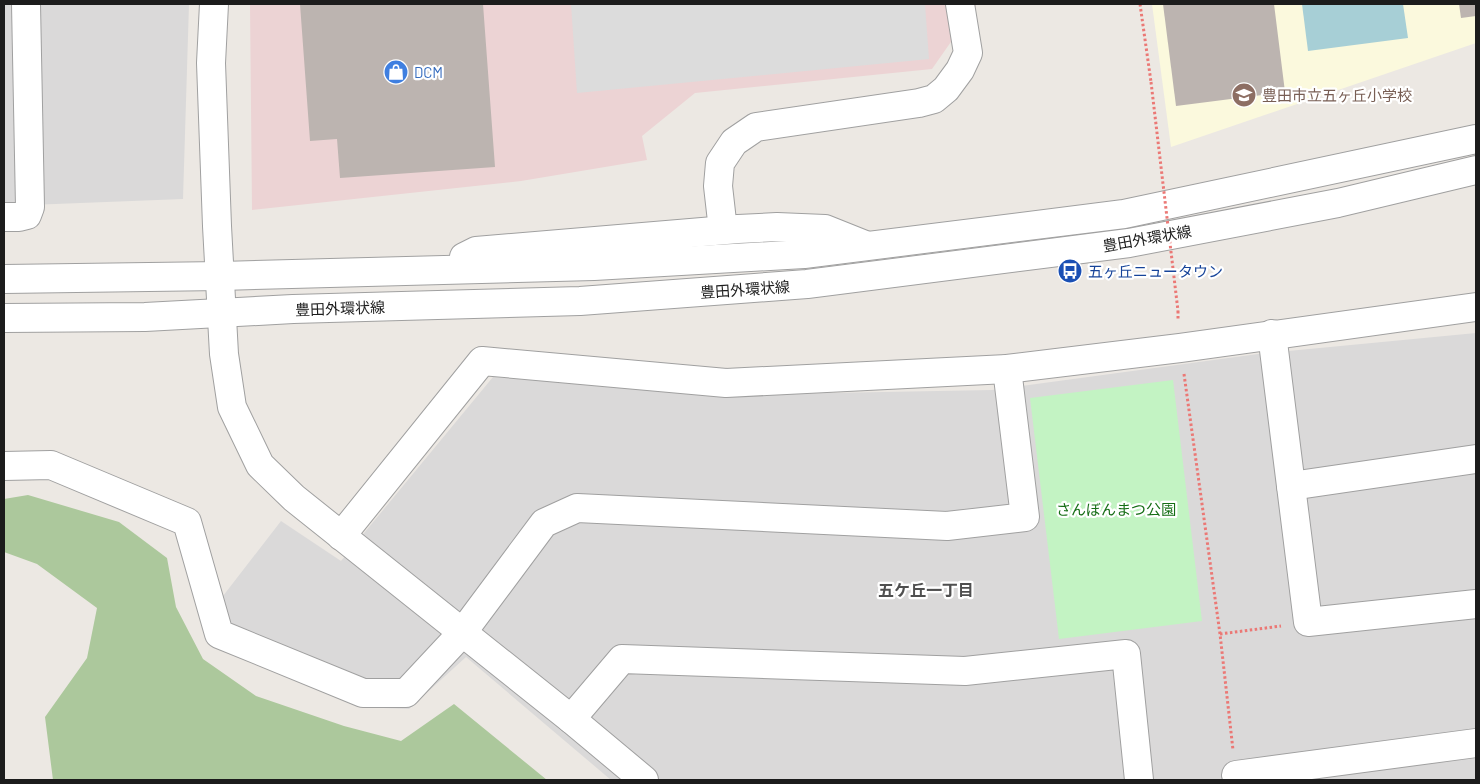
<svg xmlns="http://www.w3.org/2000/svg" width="1480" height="784" font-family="Barlow,'Noto Sans JP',sans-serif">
	<rect width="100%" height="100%" fill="#ece8e3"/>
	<g fill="#dad9d9">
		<polygon points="4,4 189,4 183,199 4,206"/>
		<polygon points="1476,333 1476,780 611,780 466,657 409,709 358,707 235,653 223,596 281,521 341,561 493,377 726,395 992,390 1258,354"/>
	</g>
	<polygon fill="#ecd3d4" points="250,4 976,4 976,6 932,69 695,93 642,136 647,160 521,181 252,210"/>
	<polygon fill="#fbf9dd" points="1152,4 1476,4 1476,43 1171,147"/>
	<polygon fill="#acc89c" points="28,495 119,522 167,558 176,607 203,659 256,696 344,726 401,741 454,704 547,780 53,780 45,717 87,658 97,608 37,564 4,552 4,499"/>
	<polygon fill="#c3f3c3" points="1173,380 1202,621 1059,639 1030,398"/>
	<polygon fill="#dcdcdc" points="571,4 925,4 929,59 577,93"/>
	<polygon fill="#a7cfd6" points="1302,4 1403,4 1408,38 1308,51"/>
	<g fill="#bcb4b0">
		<polygon points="300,4 483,4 495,167 340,178 337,139 310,141"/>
		<polygon points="1163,4 1274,4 1285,92 1176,106"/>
		<polygon points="1459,4 1476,4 1476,16 1461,18"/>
	</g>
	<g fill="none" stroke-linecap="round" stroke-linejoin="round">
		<defs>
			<g id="minor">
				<polyline points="214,4 211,63 217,226 224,354 232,407 260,465 294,498 571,719 644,780"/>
				<polyline points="4,217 19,217 27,215 30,207 26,4"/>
				<polyline points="723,230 718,186 720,163 734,142 756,127 919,103 934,99 946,89 960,70 968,53 960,4"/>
				<polyline points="464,257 476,251 738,229 777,227 825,229 865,245"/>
				<polyline points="4,279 221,276 594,266 804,254 1124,214 1476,139"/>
				<polyline points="4,318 145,317 293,309 580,301 807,284 1129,243 1338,203 1476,170"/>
				<polyline points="1272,334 1308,622 1476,604"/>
				<polyline points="4,466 51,465 187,522 219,634 363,693 406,693 462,633 544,523 577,508 947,526 1025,517 1007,369"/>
				<polyline points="1291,486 1476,459"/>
				<polyline points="341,536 482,361 726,383 1007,369 1180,348 1476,307"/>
				<polyline points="571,719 622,659 965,671 1126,654 1139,780"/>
				<polyline points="1236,775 1476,743"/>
			</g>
		</defs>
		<use href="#minor" stroke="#a0a0a0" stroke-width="30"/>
		<g stroke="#eb7875" stroke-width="3" stroke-dasharray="2.5 2.5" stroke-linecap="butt">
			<polyline points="1140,4 1151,82"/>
			<polyline points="1178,311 1178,321"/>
			<polyline points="1184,374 1220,634 1233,750"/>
			<polyline points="1220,634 1281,626"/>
		</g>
		<use href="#minor" stroke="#fff" stroke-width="28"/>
		<polyline stroke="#eb7875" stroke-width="3" stroke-dasharray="2.5 2.5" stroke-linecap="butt" points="1151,82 1178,311"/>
	</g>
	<defs>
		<symbol id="shop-disc" viewBox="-11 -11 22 22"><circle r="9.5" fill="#3f7fe0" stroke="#fff"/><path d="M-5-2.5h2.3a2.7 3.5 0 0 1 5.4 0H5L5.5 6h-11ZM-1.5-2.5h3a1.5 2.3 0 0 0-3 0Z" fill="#fff"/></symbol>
		<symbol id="school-disc" viewBox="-11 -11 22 22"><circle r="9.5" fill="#8d6e63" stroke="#fff"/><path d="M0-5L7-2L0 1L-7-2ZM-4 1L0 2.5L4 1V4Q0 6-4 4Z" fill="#fff"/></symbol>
		<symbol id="bus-disc" viewBox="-11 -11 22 22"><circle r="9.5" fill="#1a4fb4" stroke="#fff"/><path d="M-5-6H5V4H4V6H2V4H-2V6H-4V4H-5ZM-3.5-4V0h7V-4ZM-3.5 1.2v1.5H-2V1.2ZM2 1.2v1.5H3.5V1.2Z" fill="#fff"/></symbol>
	</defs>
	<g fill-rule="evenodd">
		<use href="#shop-disc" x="382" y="58" width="28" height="28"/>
		<use href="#school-disc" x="1230" y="81" width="28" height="28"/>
		<use href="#bus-disc" x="1056" y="257" width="28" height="28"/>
	</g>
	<g text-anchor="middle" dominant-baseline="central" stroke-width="4.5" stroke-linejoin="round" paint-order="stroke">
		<g font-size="15" fill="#366cbe" stroke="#fff" text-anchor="start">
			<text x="414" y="72">DCM</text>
		</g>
		<g font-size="15" fill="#785e54" stroke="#fff" text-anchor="start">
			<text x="1262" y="95">豊田市立五ヶ丘小学校</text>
		</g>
		<g font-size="15" fill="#1c1c1c" stroke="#fff">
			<text transform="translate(1147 238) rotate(-10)">豊田外環状線</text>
			<text transform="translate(745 289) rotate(-4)">豊田外環状線</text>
			<text transform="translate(340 308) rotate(-2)">豊田外環状線</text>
		</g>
		<g font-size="15" fill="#164399" stroke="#fff" text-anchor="start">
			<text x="1088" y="271">五ヶ丘ニュータウン</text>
		</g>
		<g font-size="15" fill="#166e16" stroke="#fff">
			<text x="1116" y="509">さんぼんまつ公園</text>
		</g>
		<g font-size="16" font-weight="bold" fill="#4f4f4f" stroke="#fff">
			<text x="926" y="589">五ケ丘一丁目</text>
		</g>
	</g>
	<rect width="1480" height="784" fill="none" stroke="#1c1c1c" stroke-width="10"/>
</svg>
